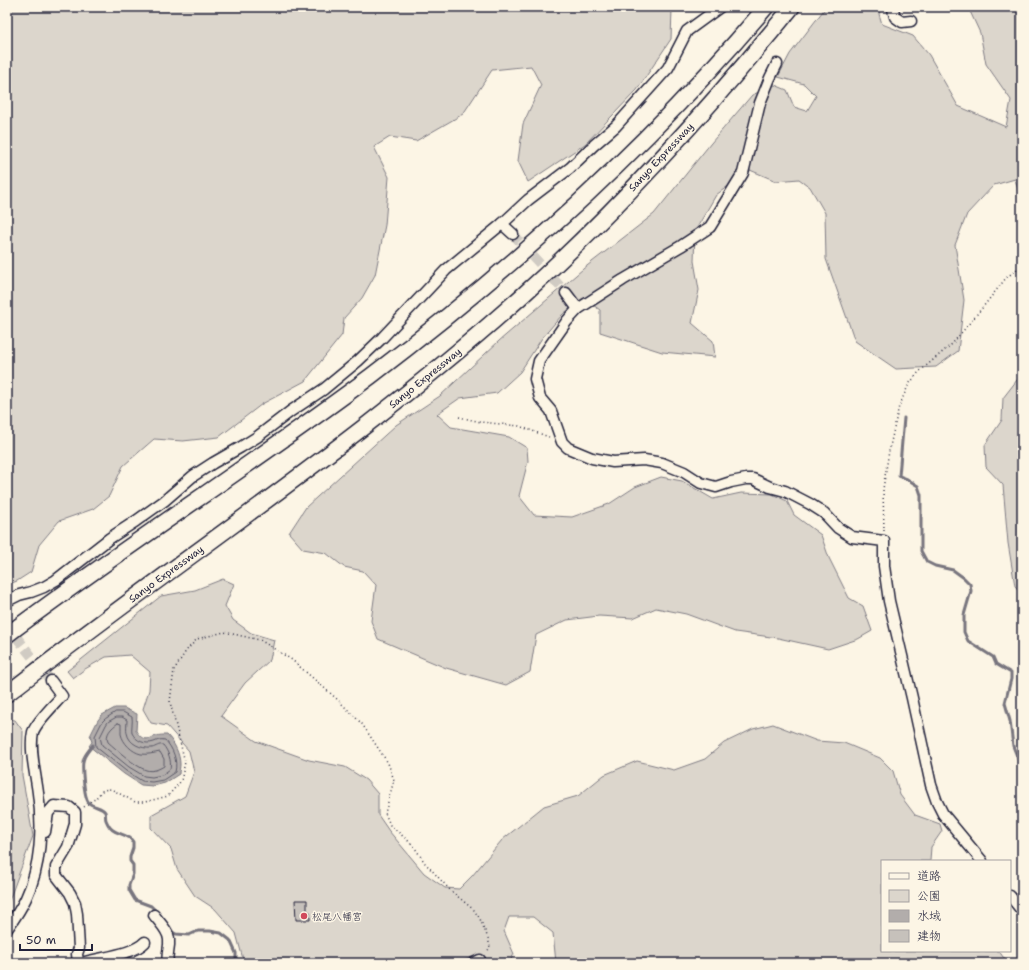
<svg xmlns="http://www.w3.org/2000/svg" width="1029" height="970" font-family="'Shantell Sans','Klee One',sans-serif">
	<rect width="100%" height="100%" fill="#fcf5e5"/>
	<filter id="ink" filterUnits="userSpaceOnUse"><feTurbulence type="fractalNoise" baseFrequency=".025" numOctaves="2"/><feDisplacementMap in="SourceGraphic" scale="8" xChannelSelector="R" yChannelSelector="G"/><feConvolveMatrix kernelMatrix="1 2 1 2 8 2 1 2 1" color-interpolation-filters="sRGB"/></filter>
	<g filter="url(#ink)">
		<g fill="#dcd6cc" stroke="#7f7c84">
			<polygon points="7,7 671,7 672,9 671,39 637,90 585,144 528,182 518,161 523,124 541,85 531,66 492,70 463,114 416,141 390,137 374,147 389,177 385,225 375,275 362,298 344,318 342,335 305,381 262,404 219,437 183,441 154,439 123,466 109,496 93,509 59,521 39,545 31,572 17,581 7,585"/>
			<polygon points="826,7 882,7 879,14 882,24 913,36 929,55 958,106 1006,127 1011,100 986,64 980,33 968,7 1022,7 1022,204 1015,179 994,185 967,214 955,245 964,300 958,351 936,367 896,369 855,341 826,259 825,213 810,187 799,179 776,181 750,170 716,195 695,231 694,261 699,290 692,323 713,341 715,357 662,352 600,332 600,310 583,298 562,315 542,338 520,372 497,393 460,398 437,414 451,427 509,437 527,448 528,461 519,496 534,515 572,517 609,504 635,487 661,477 682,481 713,499 741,493 772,494 787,501 794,515 821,535 829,558 849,598 863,606 872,631 858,639 828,649 778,638 735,632 686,614 656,608 633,618 599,616 567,620 536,635 530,672 506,685 446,668 378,639 371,621 376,585 363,571 344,567 326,553 303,549 289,533 306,507 396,425 440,396 499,341 583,269 654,214 711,143 752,95 775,85 787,90 794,107 807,111 816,96 804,84 778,77 790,54"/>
			<polygon points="1022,378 1022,594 1015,586 1008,543 1003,485 986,467 985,445 1002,420 1003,398 1017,380"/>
			<polygon points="223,579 234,584 225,606 233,620 251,633 274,640 270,660 245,683 221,716 256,741 309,760 345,767 366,780 378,794 378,815 389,831 424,873 445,888 459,889 472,876 502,840 544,806 578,796 604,775 637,761 674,770 705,759 724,743 753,729 773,724 817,741 844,743 880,758 893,771 900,795 915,815 940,824 942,831 931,847 930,861 882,861 882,951 999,951 1003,957 1013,963 556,963 553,933 533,917 509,917 504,931 514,954 509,963 487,963 478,954 463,961 461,963 244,963 236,933 215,909 195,896 177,869 171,849 151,828 151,815 185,796 194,772 189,751 167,726 151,723 143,709 149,690 150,672 130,655 106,657 85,669 73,678 67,671 161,596 195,590"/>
			<polygon points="7,719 15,720 23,731 22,775 33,836 7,906"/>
		</g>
		<path fill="#b2adab" stroke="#78757e" d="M115,708H124L137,714L136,731C143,741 146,740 156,736C159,735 163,735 167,735C174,742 180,754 180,764C180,768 179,771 179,774L165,783L153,786L141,785L124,774L89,746L92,742L90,736L98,720L102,715Z"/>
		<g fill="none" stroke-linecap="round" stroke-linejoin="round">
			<g stroke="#5c5a68" stroke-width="1">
				<path d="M116,712H123L132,717C133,722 131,728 132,733C136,741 145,745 154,742C159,740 160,739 165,740C173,748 178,761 175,772L163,780L152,782L142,781L126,771L96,747L95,736L102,722L105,719Z"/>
				<path d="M117,717H122L127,720C127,724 126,728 127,733C129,744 141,749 152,748C156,747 159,744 163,745C168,751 172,761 170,769L162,775L152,777L144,776L129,767L102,745L100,737L106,725L108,722Z"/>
				<path d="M118,723L121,724C121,728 121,731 121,734C123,743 132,752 141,754C148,755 154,753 160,752L164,759V766C159,769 153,772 146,770C136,767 116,749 108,742C105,734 111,728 118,723Z"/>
			</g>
			<g stroke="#78757e" stroke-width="3">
				<polyline points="904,418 899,476 907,479 918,486 921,495 921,551 927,562 935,566 953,570 964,578 970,584 971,591 964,615 964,632 968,641 993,657 996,664 1011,673 1011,679 1005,703 1010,721 1013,746 1022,769"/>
				<path d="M93,745C90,749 86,753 84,758C81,764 84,798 89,803C93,807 102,807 105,812C106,814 105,818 106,820C112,835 119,831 130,838L133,842V848L130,857V861L133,865V874L129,885V890L135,900L151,906L157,912"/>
				<polyline points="169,930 176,934 189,935 198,931 210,931 221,933 230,940 236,953 236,963"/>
			</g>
		</g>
		<polygon fill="#c6c1bb" stroke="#22223b" points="295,900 307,900 307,912 310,912 310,920 296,920"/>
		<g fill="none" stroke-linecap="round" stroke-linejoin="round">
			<g stroke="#d0cbc3" stroke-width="10" stroke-dasharray="10 5" stroke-linecap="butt">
				<polyline points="513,234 566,293"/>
				<polyline points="7,625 51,681"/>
			</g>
			<defs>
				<g id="minor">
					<polyline points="894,7 893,9 895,17 902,22 911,21"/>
					<polyline points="777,64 770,78 760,103 743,173 710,227 681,246 623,280 578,309 567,321 539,361 535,379 540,398 551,411 562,442 568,448 592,458 613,462 644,460 662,463 684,472 701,483 716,487 731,482 746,479 753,479 770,487 785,491 810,504 824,513 838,528 852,537 884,541 884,566 889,601 912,698 931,785 937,802 943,814 982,861"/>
					<polyline points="502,224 513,234"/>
					<polyline points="566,293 578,309"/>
					<polyline points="7,601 19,595 31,592 44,587 56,580 110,538 136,521 164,501 193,476 213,463 241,447 257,437 291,411 324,389 358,361 382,338 446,270 502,224 528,200 570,168 594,145 616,126 668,68 687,31 720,7"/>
					<polyline points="45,832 48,813 54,806 69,807 75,812 75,824 68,847 56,867 56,875 70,893 75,903 77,914 79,948 77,954 78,963"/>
					<polyline points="1010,896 1022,911"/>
					<path d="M154,915C159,922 169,931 169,940C170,949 166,953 168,963"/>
					<path d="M7,929C14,919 21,909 26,898C41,866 43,827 38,793C36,776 29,749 33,732C37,721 54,705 62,696L51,681"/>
					<path d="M82,963C100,957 133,955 145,942"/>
					<polyline points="474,963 480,960"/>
				</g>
				<g id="highway">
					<path d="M7,635C126,545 252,465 371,376C515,267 649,145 766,7"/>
					<path d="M7,694C178,560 361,441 523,295C621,207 709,109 792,7"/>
				</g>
			</defs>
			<use href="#minor" stroke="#22223b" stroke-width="13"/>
			<use href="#highway" stroke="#22223b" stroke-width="18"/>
			<g stroke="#22223b" stroke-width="1.5" stroke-dasharray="1 3" stroke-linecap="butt">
				<polyline points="459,417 481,422 519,426 549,437"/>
				<polyline points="884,531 883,489 889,451 899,406 909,384 919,372 952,344 983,307 1006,278 1022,265"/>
				<polyline points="84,807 91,801 95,799 103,790 111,789 135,802 145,802 168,796 181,781 185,762 170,702 174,670 186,651 197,639 224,632 260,640 292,660 338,700 362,724 388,763 394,780 385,813 390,825 413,845 425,863 451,891 474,910 480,919 488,938 490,947 487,952"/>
			</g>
			<use href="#minor" stroke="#fcf5e5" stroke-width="10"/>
			<use href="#highway" stroke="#fcf5e5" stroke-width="15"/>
		</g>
	</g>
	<circle fill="#d1495b" stroke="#fcf5e5" stroke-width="1.5" cx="304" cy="916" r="4"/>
	<g text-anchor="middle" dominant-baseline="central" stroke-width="3" stroke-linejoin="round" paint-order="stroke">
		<g font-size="10" fill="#22223b" stroke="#fcf5e5">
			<text transform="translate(661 157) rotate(-47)">Sanyo Expressway</text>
			<text transform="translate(425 378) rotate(-39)">Sanyo Expressway</text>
			<text transform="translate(166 574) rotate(-36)">Sanyo Expressway</text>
		</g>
		<g font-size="10" fill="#22223b" stroke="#fcf5e5" text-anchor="start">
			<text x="312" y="916">松尾八幡宮</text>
		</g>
	</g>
	<rect width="1029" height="970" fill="none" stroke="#fcf5e5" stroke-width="24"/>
	<rect x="12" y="12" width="1005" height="946" fill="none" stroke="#22223b" stroke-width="1.5" filter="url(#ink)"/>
	<rect x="881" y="860" width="130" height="92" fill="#fcf5e5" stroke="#a5a1a1"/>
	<rect x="889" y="873" width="20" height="6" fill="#fcf5e5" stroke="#a5a1a1"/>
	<text x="917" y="880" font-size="12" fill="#22223b">道路</text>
	<rect x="889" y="890" width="20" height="12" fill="#dcd6cc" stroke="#a5a1a1"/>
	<text x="917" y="900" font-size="12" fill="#22223b">公園</text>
	<rect x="889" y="910" width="20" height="12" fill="#b2adab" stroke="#a5a1a1"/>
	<text x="917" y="920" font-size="12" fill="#22223b">水域</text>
	<rect x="889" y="930" width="20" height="12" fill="#c6c1bb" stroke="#a5a1a1"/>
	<text x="917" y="940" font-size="12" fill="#22223b">建物</text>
	<path d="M20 944v6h72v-6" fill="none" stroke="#22223b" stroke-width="2"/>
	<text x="26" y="944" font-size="12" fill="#22223b" stroke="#fcf5e5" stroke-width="3" paint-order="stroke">50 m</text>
</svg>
